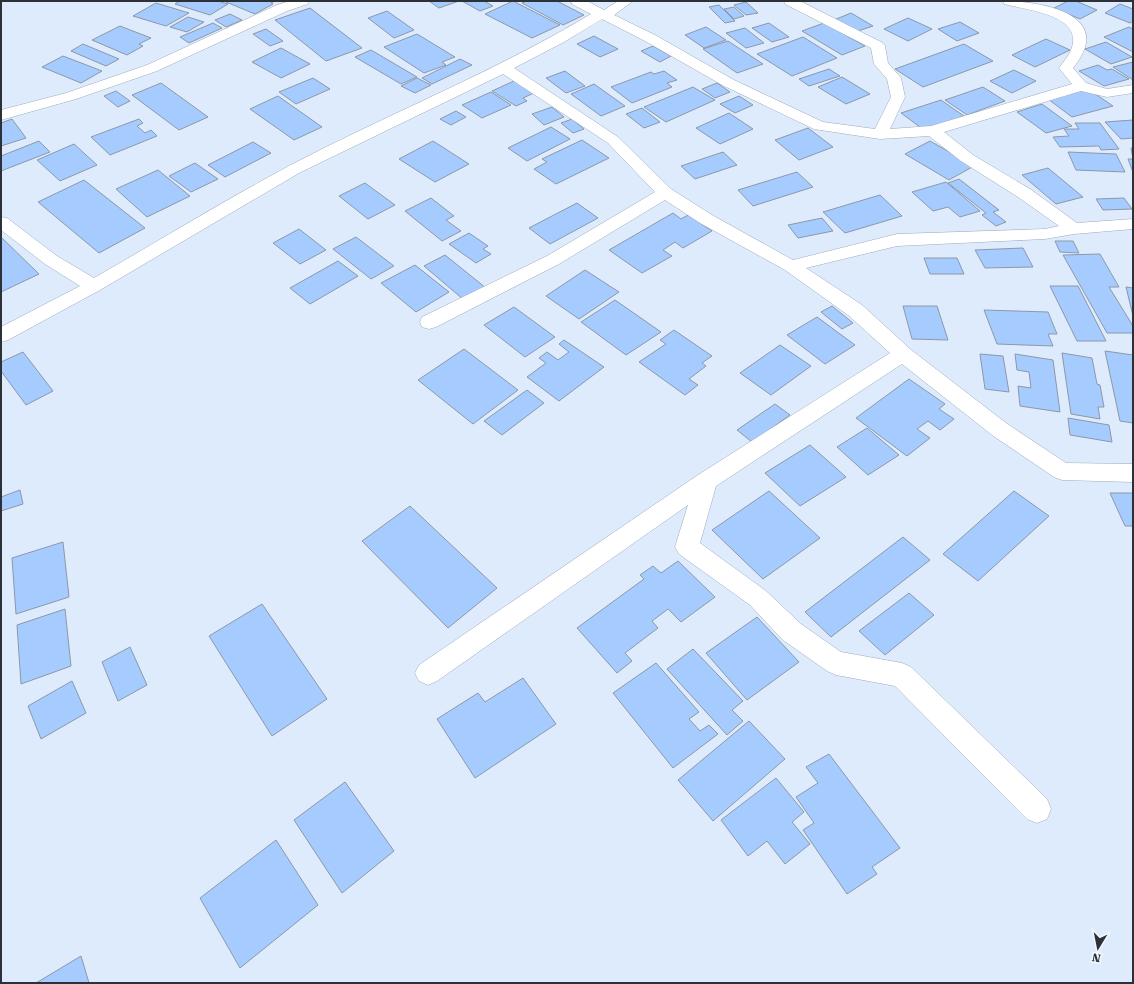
<svg xmlns="http://www.w3.org/2000/svg" width="1134" height="984" font-family="'Roboto Serif',serif">
	<rect width="100%" height="100%" fill="#deebfc"/>
	<g fill="#a6ccff" stroke="#8c98a8">
		<polygon points="180,1 218,1 228,4 210,15 175,4"/>
		<polygon points="228,1 275,1 271,3 273,4 255,14 226,2"/>
		<polygon points="429,1 459,1 439,8"/>
		<polygon points="462,1 484,1 493,6 480,11"/>
		<polygon points="513,1 560,25 532,38 485,14"/>
		<polygon points="527,1 557,1 584,15 563,25 522,3"/>
		<polygon points="1068,1 1076,1 1097,10 1080,19 1054,8"/>
		<polygon points="746,2 758,13 746,15 734,5"/>
		<polygon points="156,3 189,13 166,26 133,16"/>
		<polygon points="1120,4 1133,9 1133,21 1130,23 1105,13"/>
		<polygon points="719,5 735,21 725,23 709,7"/>
		<polygon points="734,7 744,16 734,19 724,9"/>
		<polygon points="310,8 362,48 326,61 275,20"/>
		<polygon points="387,11 414,30 394,38 368,18"/>
		<polygon points="851,13 873,26 855,32 834,20"/>
		<polygon points="230,14 242,20 226,27 215,20"/>
		<polygon points="188,17 204,22 187,32 170,27"/>
		<polygon points="908,18 932,29 908,41 884,29"/>
		<polygon points="960,22 979,33 957,41 938,29"/>
		<polygon points="213,23 222,28 189,43 180,37"/>
		<polygon points="769,23 789,37 772,42 752,28"/>
		<polygon points="824,23 865,46 842,55 802,31"/>
		<polygon points="120,26 151,38 139,44 143,46 127,55 92,40"/>
		<polygon points="706,27 726,40 704,48 685,35"/>
		<polygon points="1129,27 1133,29 1133,52 1104,37"/>
		<polygon points="745,28 764,43 746,48 726,33"/>
		<polygon points="266,29 283,41 270,46 253,34"/>
		<polygon points="417,34 455,57 442,62 446,65 424,73 384,47"/>
		<polygon points="594,36 618,49 600,57 577,44"/>
		<polygon points="803,37 837,58 792,76 757,54"/>
		<polygon points="1046,39 1070,50 1035,67 1012,55"/>
		<polygon points="728,41 763,64 737,73 703,49"/>
		<polygon points="1106,42 1132,57 1111,64 1085,49"/>
		<polygon points="83,44 119,59 106,66 71,51"/>
		<polygon points="964,44 993,61 923,87 895,69"/>
		<polygon points="653,46 671,56 660,62 641,51"/>
		<polygon points="281,48 310,64 281,78 252,62"/>
		<polygon points="371,50 417,77 401,84 355,57"/>
		<polygon points="63,56 102,71 81,83 42,67"/>
		<polygon points="460,59 472,65 432,84 422,78"/>
		<polygon points="1133,62 1133,80 1113,67"/>
		<polygon points="1098,65 1107,70 1112,69 1129,79 1104,86 1079,71"/>
		<polygon points="829,69 840,76 809,86 799,79"/>
		<polygon points="1014,70 1036,81 1012,93 990,81"/>
		<polygon points="565,71 585,86 566,93 546,78"/>
		<polygon points="664,71 677,80 667,83 672,87 632,103 611,87 651,72 654,74"/>
		<polygon points="842,77 870,94 846,104 818,87"/>
		<polygon points="313,78 330,89 296,104 279,92"/>
		<polygon points="417,78 431,85 415,93 401,86"/>
		<polygon points="516,80 536,92 523,98 527,101 516,106 492,91"/>
		<polygon points="161,83 208,117 179,130 132,95"/>
		<polygon points="717,83 730,92 715,98 702,89"/>
		<polygon points="594,84 625,106 601,116 571,94"/>
		<polygon points="693,87 715,100 666,122 644,107"/>
		<polygon points="983,87 1005,101 967,115 945,100"/>
		<polygon points="1088,89 1113,106 1072,117 1048,99"/>
		<polygon points="116,91 130,101 118,107 104,96"/>
		<polygon points="491,92 511,105 482,118 462,105"/>
		<polygon points="278,96 322,127 294,140 250,109"/>
		<polygon points="739,96 753,105 735,113 720,104"/>
		<polygon points="941,100 964,116 924,130 901,113"/>
		<polygon points="1042,104 1072,126 1046,133 1017,112"/>
		<polygon points="552,107 564,117 544,125 532,114"/>
		<polygon points="642,108 660,122 644,128 626,114"/>
		<polygon points="456,111 466,117 451,125 440,119"/>
		<polygon points="729,113 753,129 720,144 696,128"/>
		<polygon points="12,119 26,138 1,146 1,123"/>
		<polygon points="139,119 143,123 137,126 145,133 151,130 157,136 110,155 91,137"/>
		<polygon points="572,119 584,129 573,133 561,123"/>
		<polygon points="1133,120 1133,138 1121,139 1105,122"/>
		<polygon points="1075,123 1100,123 1119,149 1101,150 1099,146 1060,147 1053,137 1069,136 1064,129 1079,129"/>
		<polygon points="551,127 570,139 527,161 508,148"/>
		<polygon points="808,128 833,147 799,160 775,140"/>
		<polygon points="582,140 609,158 556,184 534,169 547,162 542,159"/>
		<polygon points="39,141 50,152 1,171 1,156"/>
		<polygon points="433,141 469,164 435,182 399,159"/>
		<polygon points="930,141 974,166 949,180 905,154"/>
		<polygon points="253,142 271,153 225,177 208,165"/>
		<polygon points="74,144 97,165 60,181 37,160"/>
		<polygon points="1131,148 1133,148 1133,172 1128,159 1133,159"/>
		<polygon points="723,152 737,165 695,179 681,166"/>
		<polygon points="1068,152 1116,154 1125,172 1076,170"/>
		<polygon points="195,163 218,179 191,192 169,176"/>
		<polygon points="1048,168 1083,197 1056,204 1022,175"/>
		<polygon points="158,170 190,196 147,217 116,189"/>
		<polygon points="797,172 813,187 753,206 738,190"/>
		<polygon points="959,179 999,210 993,212 1006,222 996,226 982,215 986,213 948,183"/>
		<polygon points="84,180 145,228 99,253 38,202"/>
		<polygon points="946,182 980,211 960,217 948,207 933,211 912,192"/>
		<polygon points="365,183 395,205 368,219 339,196"/>
		<polygon points="880,195 902,216 845,233 823,212"/>
		<polygon points="431,198 454,216 446,220 461,231 442,241 405,211"/>
		<polygon points="1124,198 1132,209 1103,210 1096,199"/>
		<polygon points="577,203 598,218 550,244 529,228"/>
		<polygon points="673,213 681,219 688,215 712,231 683,248 675,242 663,250 672,256 642,273 609,250"/>
		<polygon points="822,218 833,231 798,238 788,225"/>
		<polygon points="299,229 326,250 300,264 273,243"/>
		<polygon points="469,233 488,246 483,249 491,254 476,263 449,244"/>
		<polygon points="1,237 39,274 1,292"/>
		<polygon points="356,237 394,266 371,279 333,249"/>
		<polygon points="1055,241 1073,241 1079,253 1060,252"/>
		<polygon points="1023,248 1033,267 985,268 975,250"/>
		<polygon points="1100,254 1119,287 1109,287 1133,326 1133,333 1107,333 1063,255"/>
		<polygon points="445,255 486,288 464,300 424,266"/>
		<polygon points="924,258 957,258 964,274 930,274"/>
		<polygon points="338,261 358,276 310,304 290,288"/>
		<polygon points="415,265 449,292 416,312 381,283"/>
		<polygon points="585,270 619,292 579,319 546,296"/>
		<polygon points="1050,286 1078,286 1106,341 1077,341"/>
		<polygon points="1126,287 1133,288 1133,316"/>
		<polygon points="615,300 661,332 626,355 581,322"/>
		<polygon points="832,306 853,323 842,329 821,312"/>
		<polygon points="903,306 937,306 948,340 912,339"/>
		<polygon points="514,307 555,337 525,357 484,325"/>
		<polygon points="984,310 1048,312 1057,334 1048,334 1053,346 997,344"/>
		<polygon points="817,317 855,345 825,364 787,335"/>
		<polygon points="674,330 712,356 702,363 706,366 689,379 698,385 685,395 639,362 666,344 660,340"/>
		<polygon points="564,340 604,367 559,401 527,377 546,363 539,358 547,352 558,360 569,352 559,344"/>
		<polygon points="780,345 811,366 771,395 740,373"/>
		<polygon points="464,349 518,390 473,424 418,380"/>
		<polygon points="1105,351 1133,355 1133,423 1120,421"/>
		<polygon points="23,352 53,391 26,405 1,371 1,362"/>
		<polygon points="1062,353 1092,358 1097,384 1100,385 1104,407 1098,407 1100,419 1071,414"/>
		<polygon points="980,354 1003,356 1009,392 985,389"/>
		<polygon points="1015,354 1053,360 1060,412 1020,406 1018,386 1031,388 1029,372 1017,370"/>
		<polygon points="909,379 945,404 939,409 954,419 940,430 928,421 917,429 930,438 907,456 856,418"/>
		<polygon points="527,390 544,403 502,435 484,421"/>
		<polygon points="775,404 790,415 752,442 737,430"/>
		<polygon points="1068,418 1109,425 1112,442 1070,435"/>
		<polygon points="867,428 899,455 868,475 837,447"/>
		<polygon points="810,445 846,477 800,506 765,473"/>
		<polygon points="20,490 23,504 1,511 1,497"/>
		<polygon points="769,491 820,538 763,579 712,530"/>
		<polygon points="1014,491 1049,516 978,581 943,554"/>
		<polygon points="1110,493 1133,493 1133,526 1125,526"/>
		<polygon points="410,506 497,588 448,628 362,541"/>
		<polygon points="903,537 930,560 831,637 805,612"/>
		<polygon points="63,542 69,597 16,614 12,558"/>
		<polygon points="678,561 715,597 681,622 668,609 652,621 658,628 625,653 632,661 617,673 577,628 644,579 640,575 653,566 661,573"/>
		<polygon points="909,593 934,615 885,655 859,631"/>
		<polygon points="262,604 327,699 272,736 209,636"/>
		<polygon points="65,609 71,666 21,684 17,625"/>
		<polygon points="757,617 799,662 747,700 706,653"/>
		<polygon points="130,647 147,685 118,701 102,662"/>
		<polygon points="693,649 743,701 732,710 743,721 727,735 667,669"/>
		<polygon points="656,663 699,712 689,719 700,731 709,725 718,734 673,768 613,693"/>
		<polygon points="523,678 556,724 475,778 437,719 478,693 485,702"/>
		<polygon points="72,681 86,713 41,739 28,706"/>
		<polygon points="749,721 785,759 713,821 678,780"/>
		<polygon points="829,754 900,848 872,867 877,874 847,894 803,830 814,823 796,797 818,783 806,767"/>
		<polygon points="776,778 804,812 792,822 810,844 785,864 767,841 748,856 721,820"/>
		<polygon points="345,782 394,851 342,893 294,820"/>
		<polygon points="276,840 318,905 240,968 200,898"/>
		<polygon points="81,956 89,983 36,983"/>
	</g>
	<g fill="none" stroke-linecap="round" stroke-linejoin="round">
		<defs>
			<g id="minor">
				<polygon points="290,1 309,1 308,4 287,11 157,71 76,99 1,120 1,110 66,93 147,65 277,5"/>
				<path d="M571,1H587L604,10L618,1H633L614,15L655,35L734,80L823,122L875,129L891,97L887,79L874,64L871,48L785,4L784,1H800L883,43L885,46L888,63L901,78L905,97L890,129L931,126L1072,84L1059,68C1063,62 1068,57 1071,50C1085,15 1027,10 1004,4L1003,1C1041,1 1117,14 1073,68L1086,83L1107,89L1133,85V93L1107,97L1081,91L944,132L973,155L1030,189L1077,223L1133,219V229L1074,234L1045,239L897,246L806,268L862,305L910,349L1006,423L1066,463L1133,464V482L1062,480L1054,477L992,435L902,364L716,486L700,543L766,591L801,624L841,652L902,663L911,667L1047,799L1051,809L1047,819L1037,823L1027,819L895,686L836,675L827,671L783,640L750,605L679,554L675,547L688,505L437,681L428,685L419,681L415,673L419,665L698,475L890,353L848,315L785,270L700,223L665,200L559,264L436,327L429,329L422,327L420,322L422,317L547,256L655,192L608,143L503,74L299,173L100,290L8,340L1,342V327L80,286L45,264L1,230V217L7,218L57,256L94,278C171,234 247,186 326,147C415,103 506,65 591,14L572,4ZM602,19L645,41L724,86L814,129L880,139L929,136L961,161L1018,197L1059,226L1045,229L897,234L793,260L712,215L671,189L618,137L514,68L564,42Z"/>
			</g>
		</defs>
		<use href="#minor" stroke="#9fabbb" stroke-width="1"/>
		<use href="#minor" fill="#fff" fill-rule="evenodd"/>
	</g>
	<rect width="1134" height="984" fill="none" stroke="#2c3138" stroke-width="4"/>
	<g transform="translate(1098 948) rotate(190)" stroke="#f2f7fe" stroke-width="3" paint-order="stroke">
	<path d="M0-3L7 15L0 10L-7 15Z" fill="#2c3138"/>
	<text y="-6" font-size="11" font-weight="bold" text-anchor="middle" fill="#2c3138">N</text>
	</g>
</svg>
